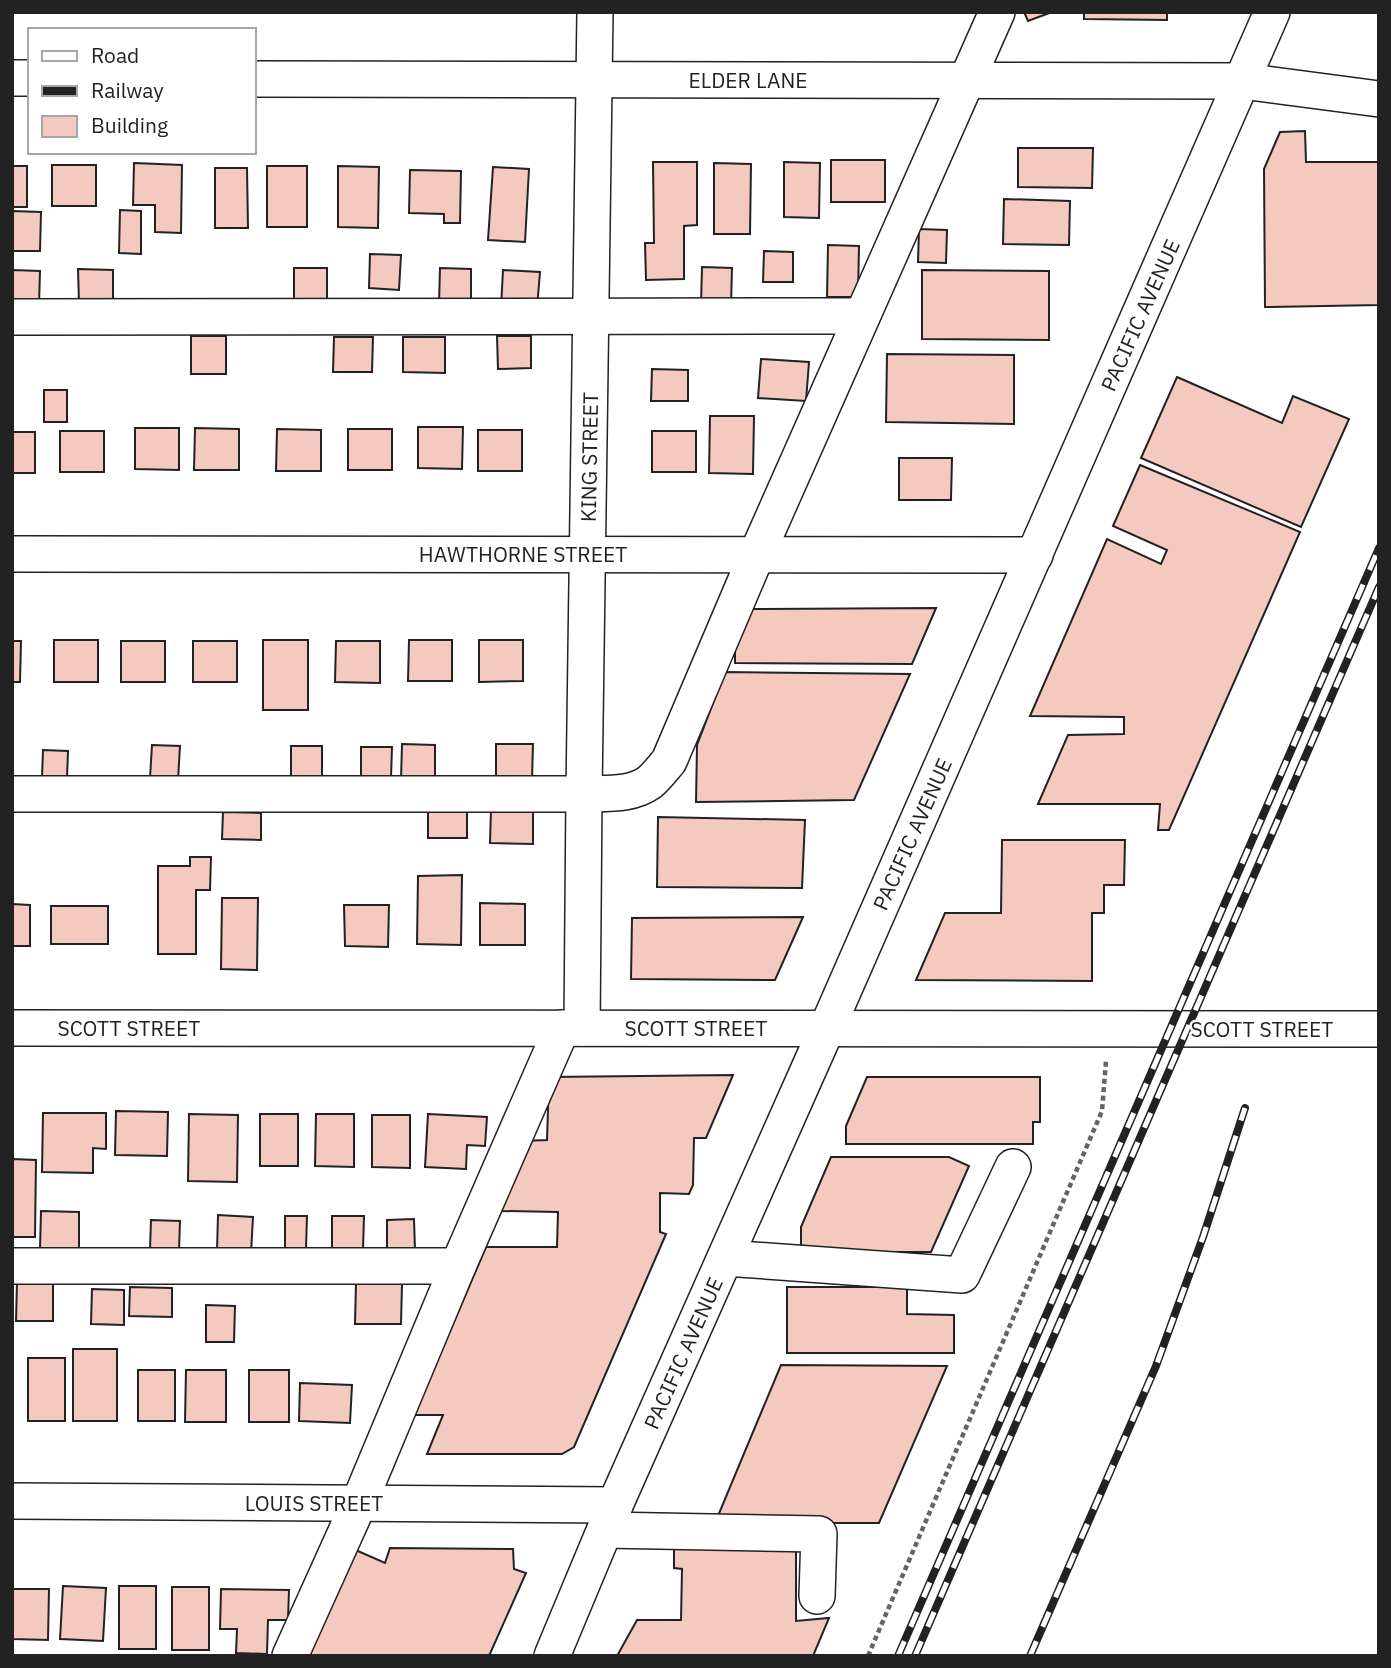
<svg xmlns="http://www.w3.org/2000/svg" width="1391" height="1668" font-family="'IBM Plex Sans',sans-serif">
	<rect width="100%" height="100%" fill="#fff"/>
	<g fill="#f3c9c0" stroke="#222" stroke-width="2">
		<polygon points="1024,12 1052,12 1028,21"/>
		<polygon points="1084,12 1167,12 1167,20 1084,19"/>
		<polygon points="1305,131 1306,162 1379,162 1379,305 1265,307 1264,169 1280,132"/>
		<polygon points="1018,148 1093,148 1092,188 1018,187"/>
		<rect x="831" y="160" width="54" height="42"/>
		<polygon points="653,162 697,162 697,225 684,226 684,279 646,280 645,243 654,243"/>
		<polygon points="784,162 820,163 819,218 784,217"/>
		<polygon points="134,163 182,165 181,233 155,232 155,205 133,205"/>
		<polygon points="714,163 751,164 750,234 714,234"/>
		<rect x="52" y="165" width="44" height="41"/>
		<rect x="12" y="166" width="15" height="41"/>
		<rect x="267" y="166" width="40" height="61"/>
		<polygon points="338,166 379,167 378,228 338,227"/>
		<polygon points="493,167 529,169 525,242 488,240"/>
		<polygon points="215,168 247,168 248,228 215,228"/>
		<polygon points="410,170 461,171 460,223 444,223 444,214 409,213"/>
		<polygon points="1004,199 1070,201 1069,245 1003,244"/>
		<polygon points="120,210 141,211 141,254 119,253"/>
		<polygon points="12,211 41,212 40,251 12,251"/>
		<polygon points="919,229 947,230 946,263 918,262"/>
		<polygon points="828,245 859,246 858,297 827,297"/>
		<polygon points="764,251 793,252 793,282 763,282"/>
		<polygon points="370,254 401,255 399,290 369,288"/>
		<polygon points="702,267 732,268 731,305 701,304"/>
		<rect x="294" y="268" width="33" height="34"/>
		<polygon points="440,268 471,269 471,304 439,304"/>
		<polygon points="78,269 113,270 113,304 79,303"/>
		<polygon points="12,270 40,271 39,306 12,305"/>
		<polygon points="503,270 540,272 537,308 501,307"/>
		<polygon points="922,270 1049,271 1049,340 922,339"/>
		<rect x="191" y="336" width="35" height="38"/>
		<polygon points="497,336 531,336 531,368 498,369"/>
		<polygon points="334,337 373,337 372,372 333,372"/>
		<polygon points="403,337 445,337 445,373 403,372"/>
		<polygon points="887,354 1014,355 1014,424 886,422"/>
		<polygon points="761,359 809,362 806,401 758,398"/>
		<polygon points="652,369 688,370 688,401 651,401"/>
		<polygon points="1177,377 1282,423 1293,396 1349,419 1301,527 1141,458"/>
		<rect x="44" y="390" width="23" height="32"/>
		<polygon points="710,416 754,416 753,474 709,473"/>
		<polygon points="418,427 463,427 462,469 418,468"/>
		<polygon points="135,428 179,428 179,470 135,469"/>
		<polygon points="195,428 239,429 239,470 194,470"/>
		<polygon points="277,429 321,430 321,471 276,471"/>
		<rect x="348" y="429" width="44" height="41"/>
		<rect x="478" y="430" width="44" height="41"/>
		<rect x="60" y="431" width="44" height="41"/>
		<rect x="652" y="431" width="44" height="41"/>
		<rect x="12" y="432" width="23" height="41"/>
		<polygon points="899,458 952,458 951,500 899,500"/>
		<polygon points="1140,465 1300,532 1169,830 1158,830 1160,804 1038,804 1068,735 1124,734 1124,717 1030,716 1107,539 1161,564 1167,550 1113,526"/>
		<polygon points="936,608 912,664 735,663 735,644 751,609"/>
		<rect x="54" y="640" width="44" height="42"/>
		<rect x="263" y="640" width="45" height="70"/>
		<polygon points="409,640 452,640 452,681 408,681"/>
		<polygon points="479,640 523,640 523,681 479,682"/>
		<polygon points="12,641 21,641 20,682 12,682"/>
		<rect x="121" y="641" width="44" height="41"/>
		<rect x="193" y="641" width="44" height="41"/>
		<polygon points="336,641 380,641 380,683 335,682"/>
		<polygon points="725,672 910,674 854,800 696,802 697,745"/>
		<polygon points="402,744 435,745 435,781 401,780"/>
		<polygon points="496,744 533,744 532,779 496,779"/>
		<polygon points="152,745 180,746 178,780 150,778"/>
		<polygon points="291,746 322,746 322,778 291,777"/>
		<polygon points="361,747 392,747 391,778 361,777"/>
		<polygon points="43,750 68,751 67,778 42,777"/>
		<rect x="428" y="808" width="39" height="30"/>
		<polygon points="491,809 533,810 533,844 490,843"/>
		<polygon points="223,812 261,813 261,840 222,839"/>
		<polygon points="658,817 805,820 802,888 657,887"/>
		<polygon points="1002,840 1125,840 1124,885 1104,885 1104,913 1092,913 1092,981 916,980 945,913 1001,913"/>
		<polygon points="190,857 211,857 210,890 196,890 196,954 158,954 158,866 190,866"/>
		<polygon points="462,875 461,945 417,944 418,876"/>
		<polygon points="222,898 258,898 257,970 221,969"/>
		<polygon points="480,903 525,904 525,945 480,945"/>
		<polygon points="12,904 30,905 30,946 12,946"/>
		<polygon points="344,905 389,905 388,947 345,946"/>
		<rect x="51" y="906" width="57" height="38"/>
		<polygon points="803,917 775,980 631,979 632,918"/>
		<polygon points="733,1075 706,1138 694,1138 693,1185 689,1194 660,1193 660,1232 666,1234 574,1447 562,1454 427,1454 443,1415 414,1415 486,1247 557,1247 558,1212 502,1211 503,1182 521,1141 547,1140 549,1077"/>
		<polygon points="867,1077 1040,1077 1040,1122 1033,1122 1033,1144 846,1144 846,1126"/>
		<polygon points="116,1111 168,1112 167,1156 115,1155"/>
		<polygon points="43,1113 106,1113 106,1149 93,1148 93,1173 42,1172"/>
		<polygon points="189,1114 238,1115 237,1182 188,1181"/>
		<rect x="260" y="1114" width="38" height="52"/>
		<polygon points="316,1114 354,1114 354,1167 315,1166"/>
		<polygon points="428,1114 487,1117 485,1146 467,1145 466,1169 425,1167"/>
		<polygon points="372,1115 410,1115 410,1168 372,1167"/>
		<polygon points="831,1157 949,1157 969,1166 931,1252 801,1252 801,1227"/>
		<polygon points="12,1159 36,1160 35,1237 12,1237"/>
		<polygon points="41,1211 79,1212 79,1249 40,1249"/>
		<polygon points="218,1215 253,1217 251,1253 217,1251"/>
		<polygon points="285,1216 307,1216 306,1249 285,1249"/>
		<polygon points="332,1216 364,1216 363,1250 332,1249"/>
		<polygon points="414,1219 415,1250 387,1251 387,1220"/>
		<polygon points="151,1220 180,1221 179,1251 150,1250"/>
		<polygon points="17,1281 53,1281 53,1321 16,1321"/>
		<polygon points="356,1283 402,1284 401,1324 355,1324"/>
		<polygon points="130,1287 172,1288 172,1317 129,1316"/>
		<polygon points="787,1287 907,1287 907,1314 954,1315 954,1353 787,1353"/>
		<polygon points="92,1289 124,1290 124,1325 91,1324"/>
		<polygon points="206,1305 235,1306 234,1342 206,1342"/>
		<rect x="73" y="1349" width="44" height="72"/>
		<rect x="28" y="1358" width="37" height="63"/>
		<polygon points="781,1365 947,1366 879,1523 715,1523"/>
		<rect x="138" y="1370" width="37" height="51"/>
		<polygon points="186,1370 226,1370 226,1422 185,1422"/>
		<rect x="249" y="1370" width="40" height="52"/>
		<polygon points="300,1383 352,1385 350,1423 299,1421"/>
		<polygon points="351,1548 385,1563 390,1548 513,1549 514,1569 526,1573 489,1656 304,1656"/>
		<polygon points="674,1548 796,1549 796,1621 829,1618 813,1656 617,1656 637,1620 681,1620 682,1569 674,1568"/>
		<polygon points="63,1586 106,1588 103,1641 60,1639"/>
		<rect x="119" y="1586" width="37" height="63"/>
		<rect x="172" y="1587" width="37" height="63"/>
		<polygon points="12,1589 49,1589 48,1640 12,1639"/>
		<polygon points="221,1589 289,1590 288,1620 268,1620 267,1654 236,1653 237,1629 220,1629"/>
	</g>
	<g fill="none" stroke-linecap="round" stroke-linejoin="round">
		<defs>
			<g id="minor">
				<polyline points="12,78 30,78"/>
				<polyline points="254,79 1242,81 1379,99"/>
				<polyline points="12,317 862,316"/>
				<polyline points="12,554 1035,555"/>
				<path d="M12,794H584C606,793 631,796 650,782C657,776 663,768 669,761L757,554L997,12"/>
				<polyline points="12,1028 1379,1029"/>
				<polyline points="582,1028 584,794 595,12"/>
				<polyline points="725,1258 962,1275 1013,1167"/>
				<polyline points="12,1266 458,1266"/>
				<polyline points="12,1501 615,1505"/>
				<polyline points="605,1530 819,1534 817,1596"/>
				<polyline points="290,1656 359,1503 458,1266 562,1028"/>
				<polyline points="552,1656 615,1505 827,1028 1272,12"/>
			</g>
		</defs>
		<use href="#minor" stroke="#222" stroke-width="38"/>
		<polyline stroke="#646464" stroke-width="4.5" stroke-dasharray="5 3.5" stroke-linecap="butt" points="868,1656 1102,1111 1106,1061"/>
		<use href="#minor" stroke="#fff" stroke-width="35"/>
		<defs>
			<g id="rail">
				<polyline points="898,1656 1379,548"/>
				<polyline points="915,1656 1379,587"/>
				<polyline points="1030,1656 1156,1366 1203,1237 1245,1108"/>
			</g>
		</defs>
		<use href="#rail" stroke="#222" stroke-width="8"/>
		<use href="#rail" stroke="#fff" stroke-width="5" stroke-dasharray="16" stroke-linecap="butt"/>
	</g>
	<g text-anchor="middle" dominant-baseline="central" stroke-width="5" stroke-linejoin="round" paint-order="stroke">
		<g font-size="21" fill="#222" stroke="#fff">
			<text x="748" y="80">ELDER LANE</text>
			<text transform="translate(1140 315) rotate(-66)">PACIFIC AVENUE</text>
			<text transform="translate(589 457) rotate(-89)">KING STREET</text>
			<text x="523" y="554">HAWTHORNE STREET</text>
			<text transform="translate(912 834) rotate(-66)">PACIFIC AVENUE</text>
			<text x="129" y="1028">SCOTT STREET</text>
			<text x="696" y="1028">SCOTT STREET</text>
			<text x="1262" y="1029">SCOTT STREET</text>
			<text transform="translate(683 1353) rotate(-66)">PACIFIC AVENUE</text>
			<text x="314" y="1503">LOUIS STREET</text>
		</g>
	</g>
	<rect width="1391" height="1668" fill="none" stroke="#222222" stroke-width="28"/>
	<rect x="28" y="28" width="228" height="126" fill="#ffffff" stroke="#a7a7a7" stroke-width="2"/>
	<rect x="42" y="51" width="35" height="10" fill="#ffffff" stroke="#a7a7a7" stroke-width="2"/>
	<text x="91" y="63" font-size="21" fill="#222222">Road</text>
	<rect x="42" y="86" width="35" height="10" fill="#222222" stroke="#a7a7a7" stroke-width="2"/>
	<text x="91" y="98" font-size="21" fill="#222222">Railway</text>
	<rect x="42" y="116" width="35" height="21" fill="#f3c9c0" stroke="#a7a7a7" stroke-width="2"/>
	<text x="91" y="133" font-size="21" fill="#222222">Building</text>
</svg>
